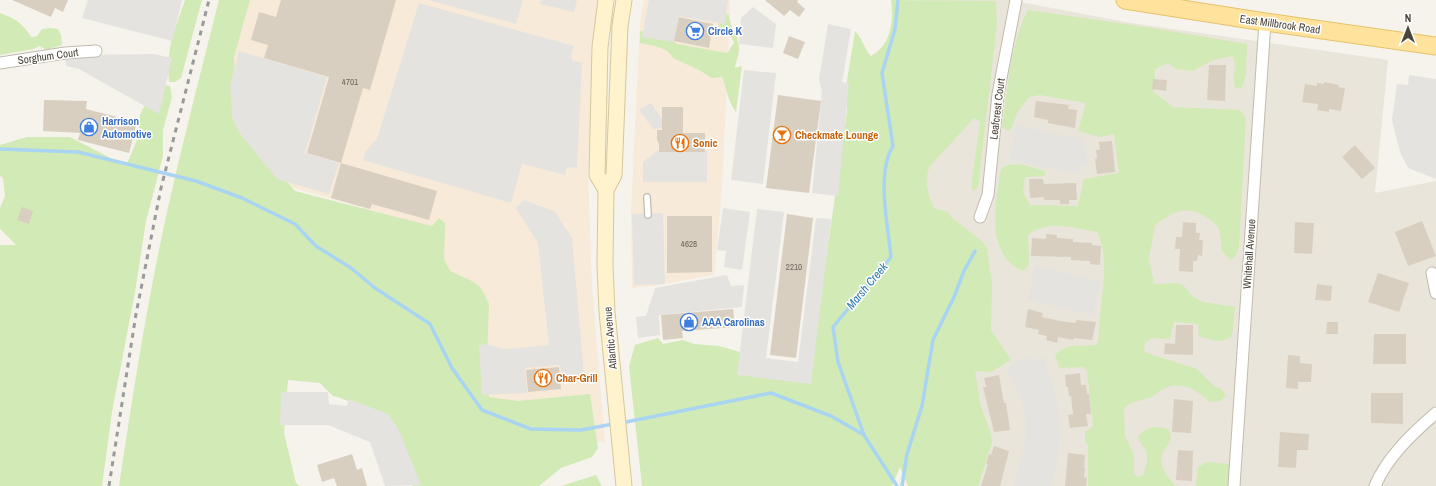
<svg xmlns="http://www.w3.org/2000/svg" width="1436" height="486" font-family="'Archivo Narrow',sans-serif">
	<rect width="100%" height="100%" fill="#f6f3ec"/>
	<polygon fill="#eae5da" points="922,0 1010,0 1131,23 1388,60 1375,193 1436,181 1436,486 923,486"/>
	<g fill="#f7ead8">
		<polygon points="241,0 600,0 592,98 588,172 592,287 605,443 474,413 413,288 419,224 194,159"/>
		<polygon points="644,0 730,0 730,11 722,189 714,275 653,286 632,288 631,211 640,24"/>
	</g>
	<g fill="#d2eab5">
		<path d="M185,0H202L181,78L175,82H169C166,48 174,32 185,0Z"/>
		<path d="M219,0H250L234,57L235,88L275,168L295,191L432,226L439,218L445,223L444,259L450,271L474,282L481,288L489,304L487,356L489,397L518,401L590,394L598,448L592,457L561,468L539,486H413L376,414L341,398L333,396L320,383L288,380L284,433L296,483L300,486H119C133,394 147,302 167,212C183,141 201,70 219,0Z"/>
		<path d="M891,0L996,1L997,24L978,187L974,191L971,188L980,122L974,118L930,166C923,181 928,194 934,208L948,212L951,217L982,241L987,248L992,285L991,330L1011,360L991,372L975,371L981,407L990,431L992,442L978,486H908L900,467L892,486H642L629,366L635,345L658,338L663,344L683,340L694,344L719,346L747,354L809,379L847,111L846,87L855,31C863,39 864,49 871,56C891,45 894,21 891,0Z"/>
		<path d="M1028,10L1146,27L1247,44L1246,75L1242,87L1236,89C1230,79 1239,66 1232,56L1213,60L1193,71L1176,69L1168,63L1155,69L1154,92L1173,107L1240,110L1246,118L1239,247L1236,255L1231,260L1222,252C1221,245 1221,236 1219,230C1216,224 1211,220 1206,217C1185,204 1173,212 1155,225L1149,259L1154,284L1178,283L1184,286L1192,296L1203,302L1235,307L1232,336C1220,344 1212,341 1199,336L1198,324L1174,322L1170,339L1152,338L1145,343L1144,352L1197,369L1214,386L1221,389L1226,395L1221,401L1210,402C1197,391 1183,380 1165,388C1159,390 1155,396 1149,398C1139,401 1131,401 1124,409L1125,436L1134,455V474L1138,477L1143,475C1150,457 1149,453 1137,438C1148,425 1153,426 1169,429L1171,438C1169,443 1166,447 1163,452C1157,464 1168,478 1176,486H1088V447L1085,441V432L1093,426L1087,371L1083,367L1059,368L1055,356C1064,342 1082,347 1097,345C1099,336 1099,327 1100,317C1102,289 1110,259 1097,232C1072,228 1051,219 1028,235L1029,265L1023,271C984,255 996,201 1001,169C1013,159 1033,167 1046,172L1044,176L1025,177L1023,192L1030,205L1078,206L1084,179L1119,173L1114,134L1100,137L1078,131L1086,103L1040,95L1029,97L1017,113L1012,127L1008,131L1002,127C1007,91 1011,42 1028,10Z"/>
		<path d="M0,13C14,18 24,24 31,37L37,36L42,29L50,28L58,29L61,35L62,45L46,50L40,46L33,49L0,55Z"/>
		<path d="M722,13L729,15C729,26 738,34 739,46C740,53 736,61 735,68L742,66L736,112C728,102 727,89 722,77L712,78L699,70L673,58C668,47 651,45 640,43V31L670,37L677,44L727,53L734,43L731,36L719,28V17Z"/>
		<polygon points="155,84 170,86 172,97 163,130 163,156 146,221 135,292 112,412 102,486 0,486 0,245 16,245 0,229 0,208 5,196 3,178 0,176 0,145 27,137 70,137 126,166 137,140 140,115"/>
		<polygon points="1207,462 1230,464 1228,486 1196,486 1198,467"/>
		<polygon points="596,475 602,486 561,486"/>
	</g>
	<g fill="#e5e3e0">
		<polygon points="88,0 182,0 172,41 82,18"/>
		<polygon points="428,0 523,0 516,24"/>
		<polygon points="541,0 590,0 577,0 574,12 540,4"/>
		<polygon points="649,0 728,0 725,24 679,16 674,42 642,37"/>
		<polygon points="419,3 574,46 571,55 572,60 582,63 577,168 567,167 565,175 522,164 511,203 363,160 366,151 377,139"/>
		<polygon points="753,7 776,24 773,48 739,44 741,18"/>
		<polygon points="828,24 851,29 842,82 849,83 838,196 812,193 822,92 819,79"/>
		<polygon points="239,51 327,77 305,153 339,163 329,194 277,179 238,131 232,117 230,85"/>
		<polygon points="154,54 172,58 159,114 79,69 66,66 65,57 83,55"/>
		<polygon points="744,70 776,73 763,184 731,180"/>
		<polygon points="1409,75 1436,79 1436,179 1408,168 1401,154 1395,133 1392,120 1397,84 1408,85"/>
		<polygon points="651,103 668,127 653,129 639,110"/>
		<polygon points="1017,124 1054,134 1083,138 1088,164 1079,168 1078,173 1032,165 1009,158"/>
		<polygon points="657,151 707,151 707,182 643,182 643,162"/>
		<polygon points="524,200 555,212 572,238 584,375 562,376 560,365 525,368 527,393 482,395 479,345 487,344 504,349 549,345 538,243 516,208"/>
		<polygon points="723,208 750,212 742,270 724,267 726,251 717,250"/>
		<polygon points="757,209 784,212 766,358 798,362 816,218 831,219 811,384 737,375"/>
		<polygon points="663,213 665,284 634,285 632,214"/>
		<polygon points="1035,266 1101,281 1093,315 1028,300"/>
		<polygon points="727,275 731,286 744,285 742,307 659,315 660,335 638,338 636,317 646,316 655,288"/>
		<polygon points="1028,356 1031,362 1044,356 1056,395 1060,427 1058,459 1051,486 1014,486 1025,444 1026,421 1021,397 1007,368"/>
		<polygon points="281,392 328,392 329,404 347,406 349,399 388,414 398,428 421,485 385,486 370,442 328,425 280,425"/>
	</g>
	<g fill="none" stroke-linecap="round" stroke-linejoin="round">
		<g stroke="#a9d4f2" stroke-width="3.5">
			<polyline points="0,149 78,152 196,181 242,198 295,224 316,246 351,268 375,288 430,324 452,368 482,410 531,429 581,430 613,424"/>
			<polyline points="621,423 771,393 831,416 864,435"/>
			<path d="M897,486L864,435L838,362L833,327L891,257C888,225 876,174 893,146L882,73L895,29L898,0"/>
			<polyline points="902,486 907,454 922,406 933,340 954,297 964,271 975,251"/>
		</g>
	</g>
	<g fill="#d8cfc1">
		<polygon points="12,0 68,0 63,12 55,8 51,17"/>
		<polygon points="281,0 396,0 370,90 363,88 341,163 307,153 329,77 264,58 268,45 251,40 259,12 276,17"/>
		<polygon points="765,0 798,0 797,2 805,9 799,17 790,10 784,16"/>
		<polygon points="679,17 713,24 709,48 674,41"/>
		<polygon points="789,36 805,42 798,59 783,53"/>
		<polygon points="1209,65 1226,65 1225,101 1207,100"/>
		<polygon points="1153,79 1167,80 1166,91 1152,89"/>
		<polygon points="1324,82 1339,85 1338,87 1345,88 1341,111 1329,109 1329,112 1317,110 1318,104 1302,102 1305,84 1317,86 1317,83 1324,84"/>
		<polygon points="778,95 821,101 809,193 766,188"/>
		<polygon points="44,100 87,101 86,109 137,122 129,153 78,140 80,133 43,131"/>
		<polygon points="1036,101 1069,105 1068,109 1077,110 1075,128 1048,123 1048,120 1034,117"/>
		<polygon points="662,107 683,107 683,133 705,133 705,152 659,152 659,144 657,140 657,130 662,130"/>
		<polygon points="1112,141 1115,172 1097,174 1095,159 1097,159 1096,150 1100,150 1099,142"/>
		<polygon points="1355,145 1375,168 1362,179 1342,157"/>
		<polygon points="341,163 437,191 429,220 372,204 370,209 331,198"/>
		<polygon points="1029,179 1043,179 1044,184 1076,183 1077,200 1069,200 1069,204 1060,204 1060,200 1044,200 1044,197 1030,198"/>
		<polygon points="22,207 33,211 29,224 17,220"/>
		<polygon points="787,214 813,218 796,358 770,355"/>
		<polygon points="667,216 712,216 712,272 667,273"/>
		<polygon points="1422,221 1436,256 1408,266 1395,232"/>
		<polygon points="1183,222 1196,223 1196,233 1200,233 1199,240 1203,240 1202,256 1198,255 1197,261 1193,261 1193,272 1179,271 1180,249 1175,249 1176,237 1182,237"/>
		<polygon points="1295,222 1314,223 1312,254 1294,253"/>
		<polygon points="1046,234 1057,235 1057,238 1073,239 1073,242 1092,243 1092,245 1101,246 1100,265 1090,264 1090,261 1071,260 1071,257 1031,256 1032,238 1046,239"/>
		<polygon points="1378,273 1409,283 1399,312 1368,302"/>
		<polygon points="1317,284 1332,286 1331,301 1315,300"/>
		<polygon points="733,309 735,327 682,331 683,338 663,340 661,315"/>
		<polygon points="1028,309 1043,313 1042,317 1060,321 1076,323 1076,320 1096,322 1092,340 1074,338 1073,340 1058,337 1057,343 1046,340 1047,336 1038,334 1039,330 1025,327"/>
		<polygon points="1327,322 1338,322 1338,334 1326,334"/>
		<polygon points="1176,325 1193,325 1193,355 1164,354 1165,343 1175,344"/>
		<polygon points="1374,334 1406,334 1406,364 1373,364"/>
		<polygon points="1288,355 1300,356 1300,363 1312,364 1311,382 1298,382 1298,389 1286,388"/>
		<polygon points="559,367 561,389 528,392 526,370"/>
		<polygon points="1080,373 1081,385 1086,385 1087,394 1089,394 1091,414 1086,414 1088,426 1070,428 1068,415 1073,414 1071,396 1069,396 1068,387 1066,387 1065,375"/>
		<polygon points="999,375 1004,403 1006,403 1010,430 994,432 983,387 986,387 984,378"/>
		<polygon points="1371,393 1403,393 1403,424 1371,423"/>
		<polygon points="1174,399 1193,401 1191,433 1172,432"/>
		<polygon points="1280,432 1309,434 1308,450 1297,450 1296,468 1278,467"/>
		<polygon points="994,446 1009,451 1000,486 981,486 988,464 986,464 989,454 991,455"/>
		<polygon points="1178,450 1193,451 1192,481 1176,480"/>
		<polygon points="1068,453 1085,455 1084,468 1085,468 1084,477 1087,478 1086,486 1065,486"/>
		<polygon points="352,454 357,470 362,468 367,486 337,486 334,478 322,482 317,465"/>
	</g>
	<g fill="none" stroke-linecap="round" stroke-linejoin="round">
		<defs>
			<polyline id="lane" points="647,197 648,215"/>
			<g id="street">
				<polyline points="0,63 65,53 96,51"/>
				<polyline points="980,217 988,195 998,94 1016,0"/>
				<polyline points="1432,273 1436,293"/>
				<polyline points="1234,486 1265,22"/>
				<path d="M1375,486C1387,457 1413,433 1436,413"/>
			</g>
			<g id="secondary">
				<polyline points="606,0 600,47 597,175 606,190"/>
				<polyline points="624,0 620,26 614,175 606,190 605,265 607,312 624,486"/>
			</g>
			<polyline id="primary" points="1125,0 1265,22 1436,46"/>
		</defs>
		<use href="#lane" stroke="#c2bbae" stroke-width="8"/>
		<use href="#street" stroke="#c2bbae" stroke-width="13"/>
		<use href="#secondary" stroke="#d6c79b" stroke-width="17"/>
		<use href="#primary" stroke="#e6c16a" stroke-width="19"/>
		<use href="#lane" stroke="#fff" stroke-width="5.5"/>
		<use href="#street" stroke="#fff" stroke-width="11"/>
		<use href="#secondary" stroke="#fff3cd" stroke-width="15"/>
		<use href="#primary" stroke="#ffe39c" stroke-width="17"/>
		<polyline stroke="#9a9a9a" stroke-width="3" stroke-dasharray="5 5" stroke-linecap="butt" points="109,486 136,314 161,188 209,0"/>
	</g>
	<defs>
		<symbol id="supermarket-ring" viewBox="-11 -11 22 22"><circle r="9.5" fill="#fff" stroke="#3f7fe0" stroke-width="1.5"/><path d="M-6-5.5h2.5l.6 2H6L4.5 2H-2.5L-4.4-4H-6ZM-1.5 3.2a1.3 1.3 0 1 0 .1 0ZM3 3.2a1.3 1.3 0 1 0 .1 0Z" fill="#3f7fe0"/></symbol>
		<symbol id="shop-ring" viewBox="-11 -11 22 22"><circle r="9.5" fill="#fff" stroke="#3f7fe0" stroke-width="1.5"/><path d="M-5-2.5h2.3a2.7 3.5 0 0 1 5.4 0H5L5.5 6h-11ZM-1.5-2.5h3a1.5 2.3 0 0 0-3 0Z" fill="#3f7fe0"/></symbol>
		<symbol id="bar-ring" viewBox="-11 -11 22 22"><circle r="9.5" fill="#fff" stroke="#e8710a" stroke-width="1.5"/><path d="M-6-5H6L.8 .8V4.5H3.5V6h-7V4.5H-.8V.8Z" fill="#e8710a"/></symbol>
		<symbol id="restaurant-ring" viewBox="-11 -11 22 22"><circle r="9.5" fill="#fff" stroke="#e8710a" stroke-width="1.5"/><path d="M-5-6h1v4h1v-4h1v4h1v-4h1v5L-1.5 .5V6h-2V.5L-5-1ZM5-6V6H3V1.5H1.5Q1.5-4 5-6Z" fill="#e8710a"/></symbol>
	</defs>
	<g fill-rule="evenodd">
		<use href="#supermarket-ring" x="685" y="21" width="20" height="20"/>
		<use href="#shop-ring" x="79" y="117" width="20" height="20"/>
		<use href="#bar-ring" x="772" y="125" width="20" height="20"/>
		<use href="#restaurant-ring" x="670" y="133" width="20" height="20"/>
		<use href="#shop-ring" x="679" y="312" width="20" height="20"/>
		<use href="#restaurant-ring" x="533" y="368" width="20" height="20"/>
	</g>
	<g text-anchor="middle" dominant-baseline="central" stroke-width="3" stroke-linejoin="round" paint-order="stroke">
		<g font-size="9" fill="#6e675b">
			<text x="350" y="82">4701</text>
			<text x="689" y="244">4628</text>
			<text x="794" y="267">2210</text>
		</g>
		<g font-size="11" fill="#4b4439" stroke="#fff">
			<text transform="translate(1280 24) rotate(8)">East Millbrook Road</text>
			<text transform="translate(48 56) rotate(-8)">Sorghum Court</text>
			<text transform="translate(997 109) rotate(-83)">Leafcrest Court</text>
			<text transform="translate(1249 254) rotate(-86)">Whitehall Avenue</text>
			<text transform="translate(610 338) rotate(-95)">Atlantic Avenue</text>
		</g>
		<g font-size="11" font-weight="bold" fill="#366cbe" stroke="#fff" text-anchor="start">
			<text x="708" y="31">Circle K</text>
			<text x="102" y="121">Harrison<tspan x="102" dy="13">Automotive</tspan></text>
			<text x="702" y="322">AAA Carolinas</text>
		</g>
		<g font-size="11" font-weight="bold" fill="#c56008" stroke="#fff" text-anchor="start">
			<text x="795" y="135">Checkmate Lounge</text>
			<text x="693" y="143">Sonic</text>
			<text x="556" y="378">Char-Grill</text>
		</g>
		<g font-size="12" font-style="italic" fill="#2e7ab2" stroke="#fff">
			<text transform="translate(867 286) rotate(-50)">Marsh Creek</text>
		</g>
	</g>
	<g transform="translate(1408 28)" stroke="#ffffff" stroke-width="3" paint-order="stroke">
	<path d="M0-3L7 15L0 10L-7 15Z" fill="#4b4439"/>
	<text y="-6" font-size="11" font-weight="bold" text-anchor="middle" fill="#4b4439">N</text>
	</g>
</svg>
